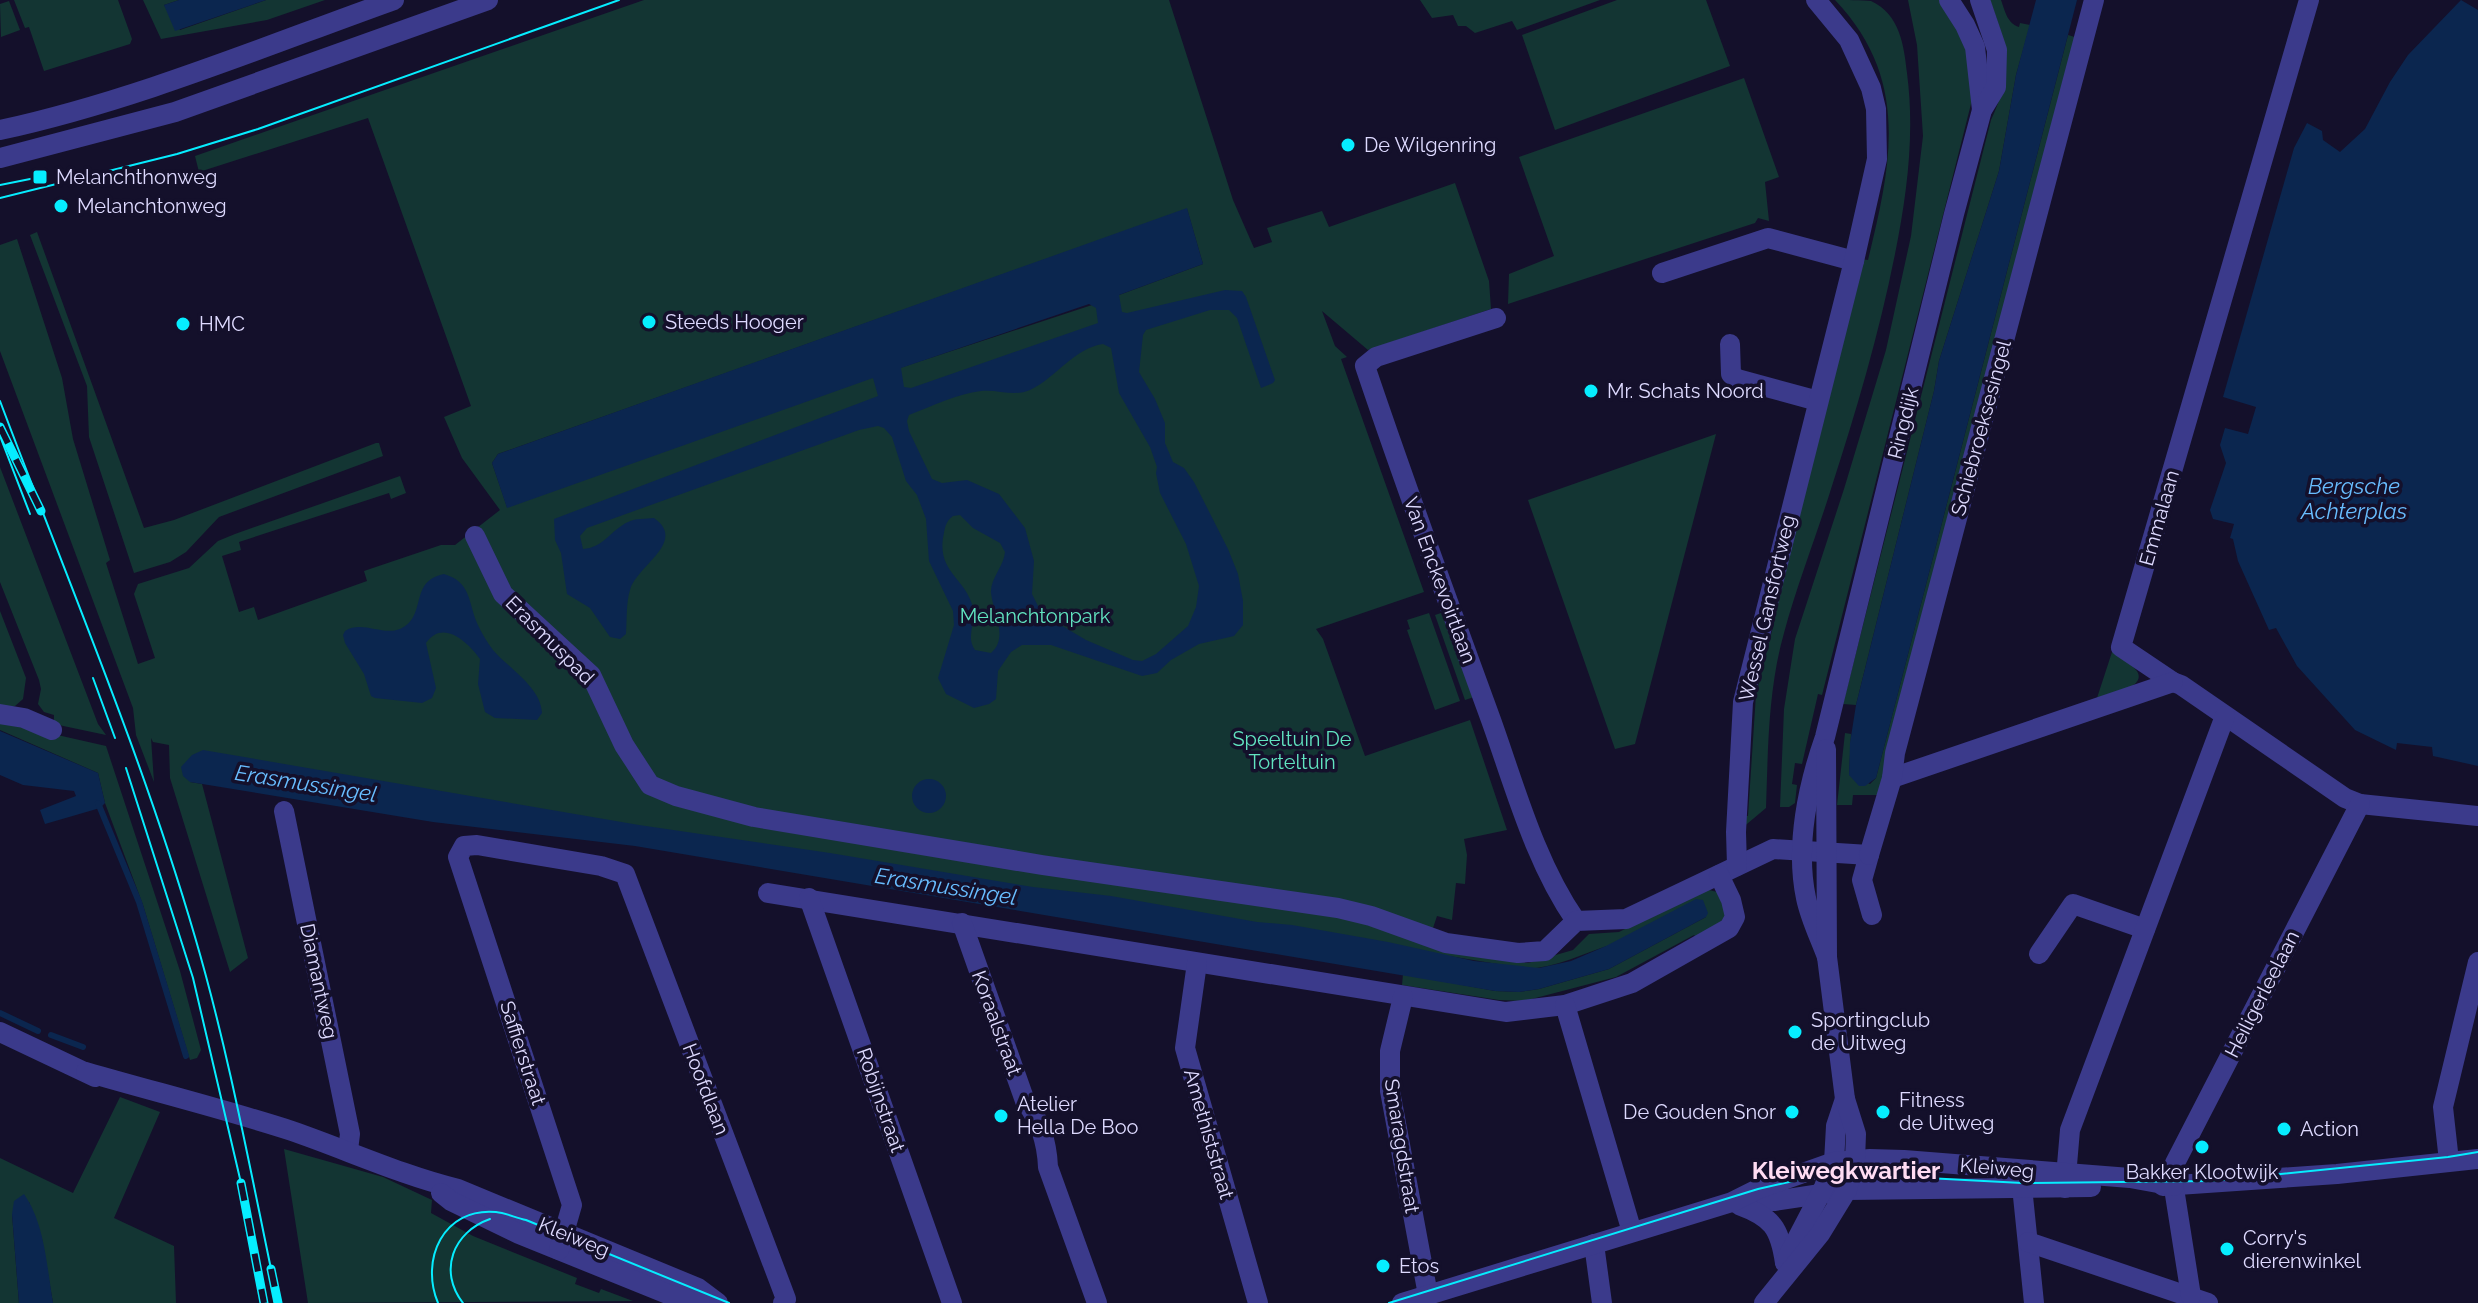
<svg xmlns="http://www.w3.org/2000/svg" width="2478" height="1303" font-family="Raleway,sans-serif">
	<rect width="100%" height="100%" fill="#14102b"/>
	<g fill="#133533" fill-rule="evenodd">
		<polygon points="14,0 118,0 132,39 130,44 44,71 29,27 25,28"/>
		<polygon points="143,0 179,0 164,5 180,30 266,0 325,0 267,20 161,39"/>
		<path d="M644,0H1169L1233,200L1254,248L1272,242L1267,228L1322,211L1329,227L1455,183L1489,281L1491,309L1368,350L1322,311L1335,346L1347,357L1341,359L1424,592L1316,629L1323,639L1365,756L1470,720L1507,830L1464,839L1467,855L1465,884L1456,883L1452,920L1437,916L1433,928L1477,957L1528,963L1573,950L1589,934L1619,932L1705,889L1717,892L1728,916L1698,939L1694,935L1616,977L1524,1001L1499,1000L1402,985L1403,974L1495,991L1519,992L1539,989L1609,969L1706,917C1674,926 1642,935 1610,945C1582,954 1557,967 1527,969L1449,956L1337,949L203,751L190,782L202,784L248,958L230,972L170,778L169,745L153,742L151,738L154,782L136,735L133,708L0,351V245L17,239L62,378L73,439L110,560L106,563L138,664L155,658L134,594L138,584L189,568L218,541L235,534L400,476L406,493L391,499L389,493L239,542L241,550L222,556L239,612L254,607L258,620L367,581L364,571L441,545H455L500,510L462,458L444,417L471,406L368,118L199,172L195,156ZM1187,209L1203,264L1092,305L869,378L507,507L492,463L498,454Z"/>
		<polygon points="1420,0 1600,0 1517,30 1512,21 1475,33 1466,26 1458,26 1453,15 1432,18"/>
		<polygon points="1617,0 1706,0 1730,66 1555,130 1522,35"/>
		<path d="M1835,0C1846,0 1862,0 1871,1C1900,14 1904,46 1907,73C1915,134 1907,194 1895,254C1879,334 1856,412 1831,489C1816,537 1797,585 1784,633C1768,689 1768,751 1766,808L1741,829V816H1748L1756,694L1773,627L1767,625L1860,259L1868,260C1891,165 1911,80 1835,0Z"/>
		<polygon points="1908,0 1940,0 1965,37 1974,92 1822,695 1818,694 1802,764 1795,763 1792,784 1797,785 1795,803 1789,807 1780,807 1784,709 1795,639 1844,489 1886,350 1911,236 1923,136 1917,45"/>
		<path d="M1990,0H2001C2005,11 2007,23 2019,27L2020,23L2030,25L2016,75L1999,171L1939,361L1934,391L1856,705L1843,704L1991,120C2014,70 2008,50 1990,0Z"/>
		<polygon points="9,1 20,30 1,37 0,4"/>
		<polygon points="2068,35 2078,38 1878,795 1853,795 1852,805 1837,805 1845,733 1851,734 1849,775 1870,784 1876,778"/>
		<polygon points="1744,78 1779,177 1765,182 1769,221 1758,218 1755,223 1508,304 1509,274 1554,256 1519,157"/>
		<polygon points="37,232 144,528 174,520 376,443 379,443 383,456 219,517 186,552 170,562 134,573 89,437 87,386 30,235"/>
		<polygon points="1716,434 1635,744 1615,749 1528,500"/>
		<polygon points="0,467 98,724 106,735 54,724 54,715 44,712 38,704 41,689 39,680 0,582"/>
		<polygon points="0,611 26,678 23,699 15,706 0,706"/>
		<polygon points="1444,612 1474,697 1465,700 1435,615"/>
		<polygon points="1429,613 1460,701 1435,710 1407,630 1410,629 1407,620"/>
		<path d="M2114,646C2119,658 2128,660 2136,670C2150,687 2107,696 2096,701Z"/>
		<polygon points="0,722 106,746 180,971 201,1050 197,1058 190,1060 143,905 105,803 98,773 0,730"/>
		<polygon points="120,1097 160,1112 114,1218 174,1246 176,1303 53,1303 42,1239 29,1202 12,1214 19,1303 0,1303 0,1158 73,1193"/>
		<polygon points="284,1149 383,1177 432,1200 431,1213 473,1236 577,1278 575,1284 599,1293 601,1289 633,1301 308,1303"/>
	</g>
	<g fill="#0b264f" fill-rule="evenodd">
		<polygon points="179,0 266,0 175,31 164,5"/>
		<polygon points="2036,0 2077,0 1876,778 1865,786 1859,786 1849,775 1850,743 1856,705 1934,391 1939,361 1999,171 2016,75"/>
		<polygon points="2461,0 2478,10 2478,766 2433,756 2432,747 2397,743 2396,750 2355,730 2297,666 2276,628 2269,630 2238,561 2233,539 2230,538 2234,524 2213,519 2210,510 2226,463 2220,445 2225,428 2248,434 2256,407 2223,397 2294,148 2307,123 2322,131 2323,140 2340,152 2365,129 2390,82 2408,55"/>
		<path d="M1187,208L1203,264L1119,295L1122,312L1127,313L1225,290L1242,291L1246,297L1275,380L1273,383L1261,388L1237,318L1229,310H1210L1146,330L1143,335L1139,372L1155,399L1165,423V443L1173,462L1184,468L1194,482L1228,549L1238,574L1243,601V625L1234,636L1199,644L1171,660L1157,673L1142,676L1051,645H1022L1011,652L998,671L996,699L989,704L974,708L946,694L938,678L954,625L953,611L929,561L926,519L917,495L906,481L892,437L884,428L878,426L859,430L587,528L580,536L583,549C603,548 611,530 628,522C636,518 646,519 654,518C688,542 636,566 630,590C626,603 627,620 626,634L620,639L610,637L590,608L567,594L561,553L555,540L554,519L878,396L873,378L507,508L492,463L498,454ZM1089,304L1096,308L1098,323L911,388L904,387L901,368ZM1103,344L1111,348L1119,393L1150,447L1157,467L1156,473L1160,493L1186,544L1199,586L1196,607L1188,626L1156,654L1142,661L1133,660L1086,640L1042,614L1032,594L1034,561L1025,528L999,494L967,480L942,483L932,479L909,431L907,421L909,415C932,406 957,394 981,391C997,389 1015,397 1030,390C1056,378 1074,348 1103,344ZM960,515L973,528L1000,543L1005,552C1004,566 990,579 991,593C993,612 1009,638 991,653L975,650C965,636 977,622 973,607C965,578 938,572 943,538C945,528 945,522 953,516Z"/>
		<path d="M444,574C471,582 468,601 477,623C481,632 487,642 493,650C508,668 541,687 542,713L537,720L495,718L485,712L478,684L480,659C469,643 443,618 426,643L436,688L432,698L422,703L375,698L371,696L364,674L345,643L343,635L345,631C362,620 382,636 400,629C428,617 408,581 444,574Z"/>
		<polygon points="0,731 98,773 105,803 100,808 45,824 40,810 76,796 74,791 23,785 0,775"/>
		<polygon points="203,750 639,825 830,853 1033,887 1111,896 1257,922 1292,925 1388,942 1474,961 1539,968 1571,961 1606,946 1696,899 1703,900 1708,913 1706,917 1609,969 1539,989 1519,992 1495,991 635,846 433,822 190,782 183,776 181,767 192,755"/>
		<circle cx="929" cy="796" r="17"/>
		<path d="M24,1194C45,1224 47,1268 53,1303H19L12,1214L14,1201Z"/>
	</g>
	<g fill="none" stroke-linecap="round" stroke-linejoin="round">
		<g stroke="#0b264f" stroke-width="6">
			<polyline points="98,803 139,902 186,1056"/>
			<polyline points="0,1013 38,1031"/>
			<polyline points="51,1035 83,1047"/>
		</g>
		<g stroke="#3b3a8b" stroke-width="20">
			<polyline points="1949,0 1965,25 1975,47 1982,110"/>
			<polyline points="2309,0 2121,647 2173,682 2181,685 2345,798 2360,804 2478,816"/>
			<path d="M0,130C134,101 265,46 394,0"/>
			<polyline points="0,158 175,112 488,0"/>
			<polyline points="1662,273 1768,238 1854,261"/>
			<path d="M1496,318L1376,357L1365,366C1405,485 1448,602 1491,720C1515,787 1535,862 1576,921"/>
			<polyline points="1730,344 1731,374 1737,379 1818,401"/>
			<polyline points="475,536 503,594 591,675 624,745 650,785 676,796 754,817 1042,865 1338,908 1371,916 1446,943 1518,953 1545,951 1576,921 1626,919 1773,849 1869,855 1862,880 1872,915"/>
			<polyline points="0,714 24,718 52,730"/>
			<polyline points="1892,778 2173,682"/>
			<polyline points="284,811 350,1134 348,1150"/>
			<polyline points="1869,855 1892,778 1895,753 2094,0"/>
			<polyline points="1737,866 1736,832 1743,702 1854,261 1877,159 1876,109 1871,88 1849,40 1816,0"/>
			<polyline points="768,893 1506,1012 1565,1005 1632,983 1729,928 1735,917 1731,900 1719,875"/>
			<polyline points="809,898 952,1303"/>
			<path d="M962,923L1025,1101C1040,1120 1047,1143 1048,1167L1097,1303"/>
			<polyline points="2039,954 2073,904 2145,929"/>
			<path d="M1827,957C1820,938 1810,918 1806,898C1795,846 1808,785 1825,737L1954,214L1982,110L1996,87L1997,50L1980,0"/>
			<polyline points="1197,963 1185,1048 1258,1303"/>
			<polyline points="1403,997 1390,1051 1390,1091 1428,1295"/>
			<polyline points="1565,1005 1632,1232"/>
			<polyline points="0,1032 95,1077"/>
			<path d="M86,1072C155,1092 224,1109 292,1131C347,1150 401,1175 458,1189L698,1288L718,1303"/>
			<polyline points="2449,1161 2443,1107 2478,962"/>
			<polyline points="2021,1177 2034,1303"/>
			<polyline points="2163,1186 2337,1174 2478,1159"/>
			<polyline points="2065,1188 2070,1130 2225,716"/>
			<polyline points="441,1193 451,1201 519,1234 670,1295 700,1303"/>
			<polyline points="1740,1202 1774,1201 1847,1190 2091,1187"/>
			<path d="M1739,1205C1772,1217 1780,1228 1785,1263"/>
			<polyline points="2028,1242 2208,1303"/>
			<polyline points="1594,1244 1602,1303"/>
			<polyline points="559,1250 572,1205 458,857 464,846 477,845 601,866 625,874 786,1299 783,1303"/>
			<polyline points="1785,1262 1824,1187 1834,1162 1836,1126 1845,1099"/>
			<polyline points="2191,1296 2173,1182 2175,1163 2360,804"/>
			<polyline points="1402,1303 1732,1202 1758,1189 1834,1162 1870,1159 1904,1160 2130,1178 2174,1186"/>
			<polyline points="1764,1303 1820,1234 1847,1190 1855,1160 1856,1134 1845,1099 1827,957 1826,749"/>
		</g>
		<g stroke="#06edff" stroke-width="2">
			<polyline points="0,185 40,177"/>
			<polyline points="0,198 177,154 258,129 619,0"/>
			<path d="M0,401C67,579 142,755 195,937C227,1046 248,1158 271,1269"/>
			<polyline points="0,436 30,514"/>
			<polyline points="93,678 115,738"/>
			<polyline points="126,768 193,978 241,1183"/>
			<path d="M438,1303C420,1260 443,1207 496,1212C506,1213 516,1218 526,1220L729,1303"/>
			<path d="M463,1303C438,1271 453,1232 490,1219"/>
			<polyline points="1389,1303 1758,1189 1811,1177 1851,1174 2022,1183 2212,1181 2448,1157 2478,1152"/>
		</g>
		<defs>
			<g id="rail">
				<polyline points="0,427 41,511"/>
				<polyline points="241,1183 264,1303"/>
				<polyline points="271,1269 278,1303"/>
			</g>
		</defs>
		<use href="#rail" stroke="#06edff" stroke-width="9"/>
		<use href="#rail" stroke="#14102b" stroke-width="6" stroke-dasharray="18" stroke-linecap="butt"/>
	</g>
	<g fill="#06edff" stroke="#14102b" stroke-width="3">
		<circle cx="1348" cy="145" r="8"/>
		<rect x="32" y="169" width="16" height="16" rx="4"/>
		<circle cx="61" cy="206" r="8"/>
		<circle cx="649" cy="322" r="8"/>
		<circle cx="183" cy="324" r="8"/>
		<circle cx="1591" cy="391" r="8"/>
		<circle cx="1795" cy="1032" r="8"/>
		<circle cx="1792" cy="1112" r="8"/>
		<circle cx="1883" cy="1112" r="8"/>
		<circle cx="1001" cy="1116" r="8"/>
		<circle cx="2284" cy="1129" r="8"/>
		<circle cx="2202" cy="1147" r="8"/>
		<circle cx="2227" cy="1249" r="8"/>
		<circle cx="1383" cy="1266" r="8"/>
	</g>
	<g text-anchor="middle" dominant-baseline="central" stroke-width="7" stroke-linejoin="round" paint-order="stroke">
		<g font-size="20" fill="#dedaff" stroke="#14102b" text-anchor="start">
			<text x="1364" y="145">De Wilgenring</text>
			<text x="56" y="177">Melanchthonweg</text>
			<text x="77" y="206">Melanchtonweg</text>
			<text x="665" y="322">Steeds Hooger</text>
			<text x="199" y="324">HMC</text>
			<text x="1607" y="391">Mr. Schats Noord</text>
			<text x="1811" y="1020">Sportingclub<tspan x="1811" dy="23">de Uitweg</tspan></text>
			<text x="1899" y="1100">Fitness<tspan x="1899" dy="23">de Uitweg</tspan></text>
			<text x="1017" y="1104">Atelier<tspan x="1017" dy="23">Hella De Boo</tspan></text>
			<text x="1776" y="1112" text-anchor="end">De Gouden Snor</text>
			<text x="2300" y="1129">Action</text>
			<text x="2202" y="1172" text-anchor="middle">Bakker Klootwijk</text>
			<text x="2243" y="1238">Corry's<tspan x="2243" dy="23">dierenwinkel</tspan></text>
			<text x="1399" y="1266">Etos</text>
		</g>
		<g font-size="20" fill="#dedaff" stroke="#14102b">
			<text transform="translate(1903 423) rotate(-76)">Ringdijk</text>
			<text transform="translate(1981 428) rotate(-75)">Schiebroeksesingel</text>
			<text transform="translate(2159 518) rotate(-74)">Emmalaan</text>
			<text transform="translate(1440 580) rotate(70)">Van Enckevoirtlaan</text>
			<text transform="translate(1767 608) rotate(-77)">Wessel Gansfortweg</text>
			<text transform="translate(550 640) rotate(45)">Erasmuspad</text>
			<text transform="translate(319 981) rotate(78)">Diamantweg</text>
			<text transform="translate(2262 994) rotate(-63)">Heiligerleelaan</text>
			<text transform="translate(997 1023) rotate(70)">Koraalstraat</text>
			<text transform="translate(523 1053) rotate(72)">Saffierstraat</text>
			<text transform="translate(706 1089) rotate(69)">Hoofdlaan</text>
			<text transform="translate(881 1100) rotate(71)">Robijnstraat</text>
			<text transform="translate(1209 1134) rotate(74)">Amethiststraat</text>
			<text transform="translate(1402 1146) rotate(81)">Smaragdstraat</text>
			<text transform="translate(1997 1168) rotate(5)">Kleiweg</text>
			<text transform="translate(574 1237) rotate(22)">Kleiweg</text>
		</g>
		<g font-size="20" fill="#61e4c0" stroke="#14102b">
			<text x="1035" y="616">Melanchtonpark</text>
			<text x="1292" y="739">Speeltuin De<tspan x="1292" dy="23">Torteltuin</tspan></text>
		</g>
		<g font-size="22" font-style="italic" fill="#68bdff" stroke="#14102b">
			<text x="2354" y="486">Bergsche<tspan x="2354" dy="25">Achterplas</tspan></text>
			<text transform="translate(306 783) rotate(9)">Erasmussingel</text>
			<text transform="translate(946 886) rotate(9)">Erasmussingel</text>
		</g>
		<g font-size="24" font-weight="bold" fill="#ffdcf3" stroke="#14102b">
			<text x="1846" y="1170">Kleiwegkwartier</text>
		</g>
	</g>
</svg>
